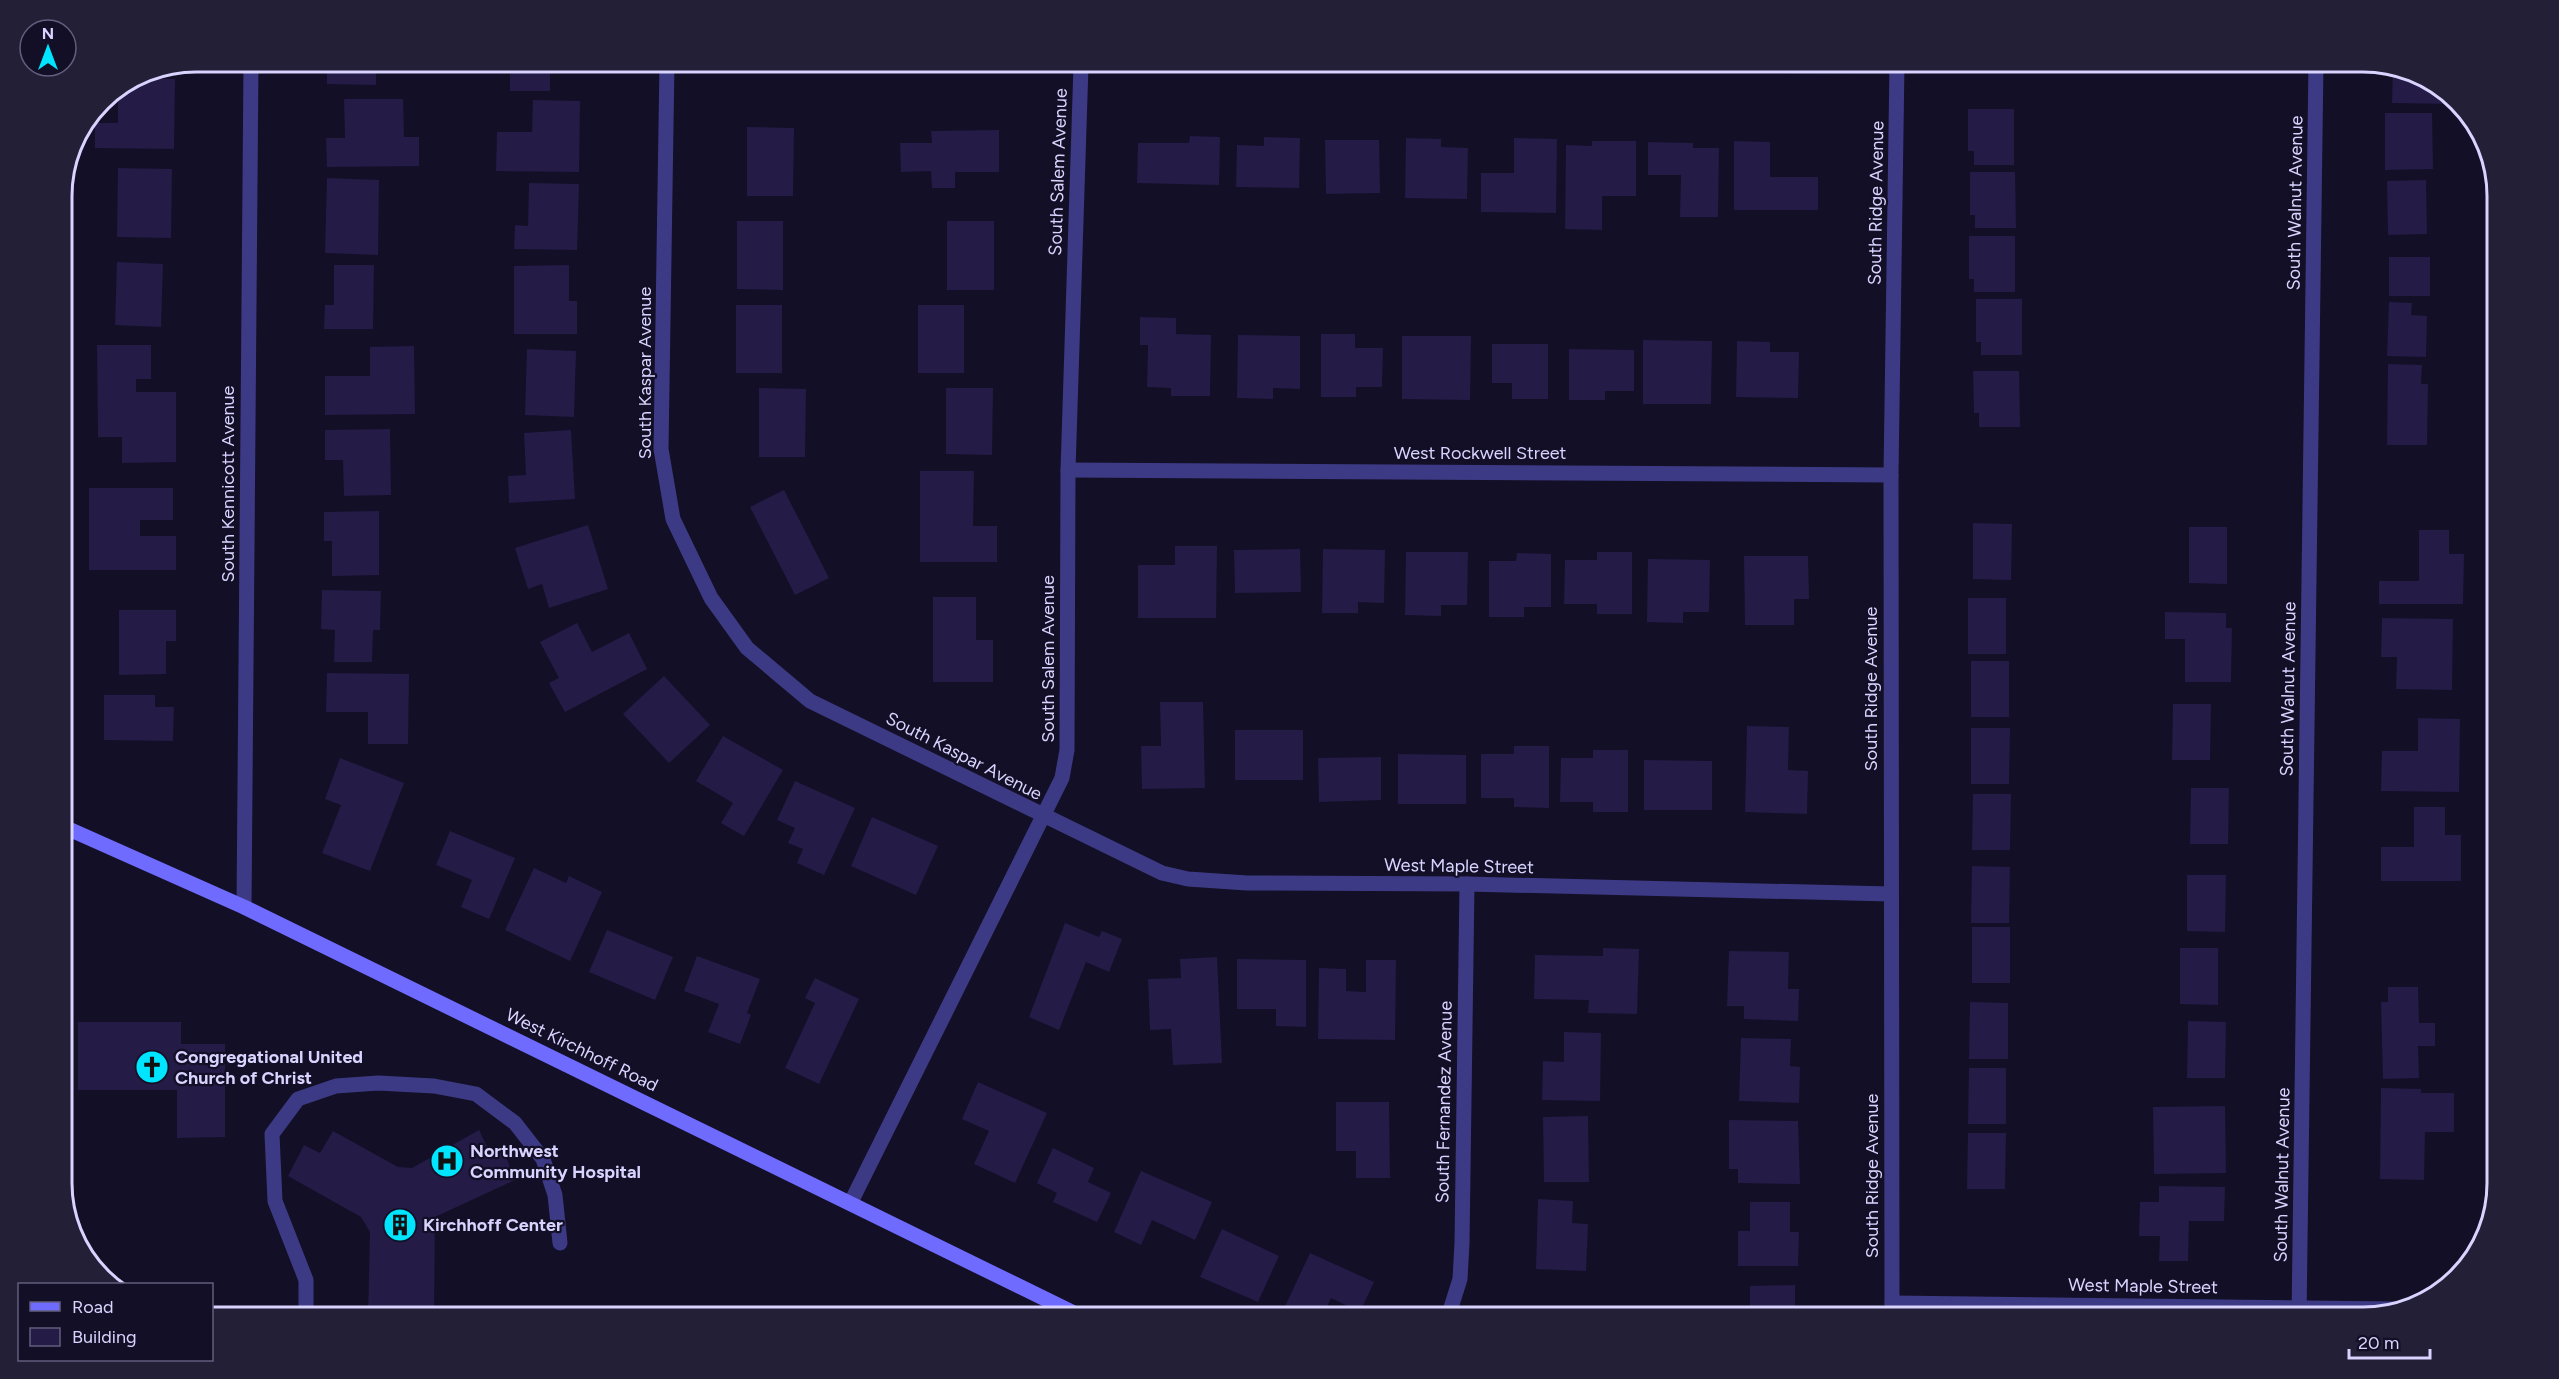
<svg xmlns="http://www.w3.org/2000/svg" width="2559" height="1379" font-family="Figtree,sans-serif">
	<rect width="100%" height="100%" fill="#130f26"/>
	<g fill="#241b47">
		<polygon points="335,62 376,62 376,85 327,84 327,69 335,69"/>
		<rect x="510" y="62" width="40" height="29"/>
		<polygon points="2393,68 2423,75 2455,104 2392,103"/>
		<polygon points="135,78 175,79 174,149 95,148 95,123 118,123 118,89"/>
		<polygon points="344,99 403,99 404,137 419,137 419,166 327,167 326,138 345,138"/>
		<polygon points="533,100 580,101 579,172 496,171 497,132 532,132"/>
		<polygon points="1968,109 2014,109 2014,165 1974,165 1974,151 1968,151"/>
		<polygon points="2385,113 2432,113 2433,169 2385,170"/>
		<polygon points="747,127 794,128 793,196 747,196"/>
		<polygon points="999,130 999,172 955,172 955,188 932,188 931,171 901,172 900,143 932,143 931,131"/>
		<polygon points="1190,136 1220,137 1219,185 1137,183 1138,143 1189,143"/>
		<polygon points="1264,137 1300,138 1299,188 1236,187 1237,145 1264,146"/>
		<polygon points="1406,138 1441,139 1441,147 1468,148 1467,199 1405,198"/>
		<polygon points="1514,138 1557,139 1556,213 1481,212 1481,173 1514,173"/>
		<polygon points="1325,140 1379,140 1380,193 1326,194"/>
		<polygon points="1592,141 1636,141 1636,196 1602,196 1602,230 1565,229 1566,145 1592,146"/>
		<polygon points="1734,141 1770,142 1770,177 1818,177 1818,210 1734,210"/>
		<polygon points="1648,142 1693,143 1693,148 1719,148 1718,217 1680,217 1681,175 1648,175"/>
		<polygon points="118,168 172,169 171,238 117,237"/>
		<polygon points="1970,172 2015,172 2016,228 1975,228 1975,215 1970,215"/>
		<polygon points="327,178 379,180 378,255 325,253"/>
		<polygon points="2426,180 2427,234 2388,235 2387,181"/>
		<polygon points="529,183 579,184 577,250 514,249 515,225 528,226"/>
		<polygon points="737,221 783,221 783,290 737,289"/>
		<rect x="947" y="221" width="47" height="69"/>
		<polygon points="1969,236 2015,236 2015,292 1974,292 1974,279 1969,279"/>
		<rect x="2389" y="257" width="41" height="39"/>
		<polygon points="117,262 163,264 161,327 115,325"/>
		<polygon points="334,265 374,265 373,329 324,329 325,305 334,305"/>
		<polygon points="569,265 569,301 577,301 577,334 514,334 514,266"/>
		<polygon points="1976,299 2022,299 2022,355 1981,355 1981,342 1976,342"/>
		<polygon points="2389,302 2412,303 2411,315 2427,316 2426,357 2387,356"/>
		<rect x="736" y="305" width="46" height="68"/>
		<rect x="918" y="305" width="46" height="68"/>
		<polygon points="1140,317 1176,318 1176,334 1211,335 1210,396 1171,396 1171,388 1147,387 1148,345 1140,345"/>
		<polygon points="1321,334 1355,334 1355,348 1383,348 1382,387 1356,387 1356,397 1321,397"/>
		<polygon points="1238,335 1300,336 1300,389 1273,388 1273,399 1237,398"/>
		<polygon points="1402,336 1471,336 1470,400 1402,399"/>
		<polygon points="1643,340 1712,341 1711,404 1643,404"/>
		<polygon points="1737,341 1770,342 1770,352 1799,352 1798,398 1736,397"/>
		<polygon points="1492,344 1548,344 1548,399 1512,399 1512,383 1492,383"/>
		<polygon points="97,345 151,345 151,379 136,379 136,392 176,392 176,462 122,463 122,437 98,437"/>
		<polygon points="414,346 415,414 325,415 325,376 370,376 370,347"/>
		<polygon points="527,349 576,351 574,417 525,415"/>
		<polygon points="1569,349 1634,350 1634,391 1605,391 1605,400 1569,400"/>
		<polygon points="2388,364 2422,365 2421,384 2428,384 2427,445 2387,445"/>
		<polygon points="1973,371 2019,371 2020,427 1979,427 1979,413 1974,413"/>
		<polygon points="759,388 806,389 805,457 759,457"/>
		<polygon points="946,388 993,388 992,455 946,454"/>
		<polygon points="390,429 391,495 344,496 343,460 325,460 325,430"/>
		<polygon points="571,430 575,499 509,503 508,476 526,475 524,433"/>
		<polygon points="920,471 974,471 973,526 997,526 997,562 920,562"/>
		<polygon points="89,488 173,488 173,520 140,520 140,536 176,536 176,570 89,570"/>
		<polygon points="784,490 829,578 795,595 750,507"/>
		<polygon points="379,511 379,575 332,576 332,541 324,541 324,512"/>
		<polygon points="1973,523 2012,524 2011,580 1973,579"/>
		<polygon points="588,525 608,589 549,608 542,584 528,589 515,548"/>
		<polygon points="2189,527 2227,527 2227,584 2189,583"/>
		<polygon points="2419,530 2449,530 2449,554 2464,554 2463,604 2379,604 2379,581 2419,581"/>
		<polygon points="1175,546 1217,546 1216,618 1138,618 1138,565 1175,565"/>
		<polygon points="1300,549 1301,592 1235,593 1234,550"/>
		<polygon points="1323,549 1385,550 1384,603 1358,602 1358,613 1322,613"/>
		<polygon points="1406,552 1468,552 1467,605 1441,605 1441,616 1405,615"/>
		<polygon points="1597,552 1632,552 1632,614 1597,614 1597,604 1564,604 1565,560 1597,560"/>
		<polygon points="1517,553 1551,554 1551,607 1524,607 1524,617 1489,617 1489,561 1516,561"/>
		<polygon points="1744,556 1808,556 1809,599 1794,599 1794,625 1745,625"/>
		<polygon points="1648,559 1710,560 1709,612 1683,612 1683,623 1647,622"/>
		<polygon points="322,590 381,591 380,630 373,630 372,662 334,662 335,630 321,629"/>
		<polygon points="933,597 976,597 976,640 993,640 993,682 933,682"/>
		<rect x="1968" y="598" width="38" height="56"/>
		<polygon points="119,610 176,610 176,641 166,641 166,674 119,675"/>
		<polygon points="2165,612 2226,613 2226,628 2232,628 2231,682 2185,682 2185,639 2165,639"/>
		<polygon points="2382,618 2453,619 2452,690 2396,689 2397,657 2381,657"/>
		<polygon points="577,623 592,652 629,633 647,669 565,712 549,683 559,678 540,642"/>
		<rect x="1971" y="661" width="38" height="56"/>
		<polygon points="327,673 409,674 408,744 368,744 368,712 326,712"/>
		<polygon points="664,676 710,725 669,763 623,714"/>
		<polygon points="104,695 155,695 155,707 174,707 173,741 104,740"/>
		<polygon points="1160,702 1203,702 1205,788 1142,789 1141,746 1161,746"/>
		<polygon points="2173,704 2211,704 2210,760 2172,760"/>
		<polygon points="2418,718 2460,719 2459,792 2381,791 2382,751 2418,751"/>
		<polygon points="1747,726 1789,727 1788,770 1808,771 1807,814 1745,812"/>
		<polygon points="1971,728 2010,728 2009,784 1971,784"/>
		<rect x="1235" y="730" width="68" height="50"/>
		<polygon points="723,736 783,770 744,836 721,823 733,803 696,781"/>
		<polygon points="1514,746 1549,746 1549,808 1514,807 1514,798 1481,798 1481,754 1514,754"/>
		<polygon points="1593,750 1628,750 1628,812 1593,812 1593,802 1560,802 1561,758 1593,758"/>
		<polygon points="1398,754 1466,755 1466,804 1398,804"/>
		<polygon points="1381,757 1381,800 1319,802 1318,758"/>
		<polygon points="340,758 404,783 370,871 322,853 341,805 325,799"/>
		<polygon points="1644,760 1712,761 1712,810 1644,810"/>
		<polygon points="795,781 855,808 824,875 797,863 803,849 788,843 795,828 777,820"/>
		<polygon points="2191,788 2229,788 2228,844 2190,844"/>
		<polygon points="1973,794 2011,794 2010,850 1972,850"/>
		<polygon points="2414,807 2445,807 2445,835 2461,835 2461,881 2381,881 2381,847 2414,847"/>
		<polygon points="872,817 938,846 916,895 851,866"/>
		<polygon points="450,831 515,858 489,919 461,907 472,880 436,865"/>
		<polygon points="1972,866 2010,867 2009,923 1971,923"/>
		<polygon points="534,868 566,883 569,876 602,892 570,961 505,930"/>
		<polygon points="2187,875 2226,875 2225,932 2187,931"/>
		<polygon points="1065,923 1099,937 1102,931 1122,939 1109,972 1086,962 1059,1030 1029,1017"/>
		<rect x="1972" y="927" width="38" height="56"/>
		<polygon points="607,930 673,957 655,1000 589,972"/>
		<polygon points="1603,948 1639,949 1637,1014 1588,1013 1589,1000 1534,999 1535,955 1603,956"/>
		<polygon points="2180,948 2218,948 2218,1005 2180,1004"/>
		<polygon points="1729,951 1789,952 1788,989 1799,989 1798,1021 1744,1019 1744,1006 1727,1006"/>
		<polygon points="697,956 760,979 747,1013 751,1015 740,1044 708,1032 719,1004 684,991"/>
		<polygon points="1217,957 1222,1063 1173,1065 1171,1029 1150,1030 1148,979 1181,978 1180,959"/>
		<polygon points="1237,959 1306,960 1306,1027 1276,1026 1276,1009 1237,1009"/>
		<polygon points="1366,960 1396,960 1395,1040 1318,1039 1319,968 1346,969 1346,991 1366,992"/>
		<polygon points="815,978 859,999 819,1084 785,1068 815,1003 805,998"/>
		<polygon points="2388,987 2418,987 2419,1023 2435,1023 2435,1046 2418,1046 2419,1078 2383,1079 2381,1002 2388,1002"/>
		<polygon points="1970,1002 2008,1003 2008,1059 1969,1059"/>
		<polygon points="2188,1021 2226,1022 2225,1078 2187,1078"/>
		<polygon points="78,1022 181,1022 181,1044 225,1044 225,1137 177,1138 177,1090 78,1090"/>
		<polygon points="1564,1032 1601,1033 1600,1101 1542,1100 1543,1061 1564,1062"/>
		<polygon points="1741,1038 1791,1039 1790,1066 1800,1067 1799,1103 1739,1101"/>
		<polygon points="1969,1068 2006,1068 2006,1124 1968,1124"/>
		<polygon points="978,1082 1047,1113 1015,1183 974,1164 989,1131 962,1119"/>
		<polygon points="2381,1088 2421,1089 2421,1093 2454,1093 2454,1132 2425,1132 2424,1180 2380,1179"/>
		<polygon points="1336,1102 1389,1102 1390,1178 1356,1178 1356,1151 1336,1151"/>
		<polygon points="2225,1106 2226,1173 2154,1174 2153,1107"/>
		<polygon points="1588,1116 1589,1182 1544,1182 1543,1117"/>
		<polygon points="1729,1120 1798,1121 1800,1184 1738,1183 1738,1169 1729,1169"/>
		<polygon points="479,1130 491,1155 503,1149 515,1180 435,1217 434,1317 368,1317 370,1232 361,1217 288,1176 304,1145 320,1153 333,1131 398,1167 412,1168"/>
		<polygon points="1968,1133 2006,1133 2005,1189 1967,1189"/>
		<polygon points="1053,1148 1094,1168 1088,1182 1111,1193 1097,1222 1053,1202 1057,1193 1037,1183"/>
		<polygon points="1141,1171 1212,1202 1195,1240 1152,1220 1141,1245 1114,1232"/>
		<polygon points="2159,1186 2225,1187 2224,1221 2189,1221 2188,1261 2159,1261 2160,1236 2139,1236 2140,1202 2159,1202"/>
		<polygon points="1538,1199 1573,1201 1572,1223 1588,1224 1586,1271 1536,1269"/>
		<polygon points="1750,1202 1790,1202 1790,1232 1799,1232 1798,1266 1738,1266 1738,1231 1750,1231"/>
		<polygon points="1222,1229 1279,1256 1258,1302 1200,1277"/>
		<polygon points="1310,1253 1374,1282 1360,1312 1331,1298 1322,1317 1281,1315"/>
		<polygon points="1795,1285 1795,1317 1740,1317 1740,1314 1750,1314 1750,1286"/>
	</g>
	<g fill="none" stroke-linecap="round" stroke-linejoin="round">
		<polyline stroke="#3d3a85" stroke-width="15" points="306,1317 306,1280 275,1201 272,1134 298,1099 336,1086 378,1083 434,1086 476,1094 515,1123 543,1159 555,1195 560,1243"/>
		<g stroke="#3d3a85" stroke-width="15">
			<polyline points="667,62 661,449 673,519 711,598 747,648 810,701 1162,873 1188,879 1247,883 1467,884 1891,894"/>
			<polyline points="688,62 1897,66"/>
			<polyline points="1068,470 1891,475"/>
			<polyline points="244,907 251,62"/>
			<polyline points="851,1202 1062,778 1067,750 1068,470 1081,65"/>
			<polyline points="1892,1303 2393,1309"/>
			<polyline points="1448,1317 1460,1279 1462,1243 1467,884"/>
			<polyline points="1892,1317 1891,475 1897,62"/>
			<polyline points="2299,1317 2316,62"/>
		</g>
		<polyline stroke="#6f6bff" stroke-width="15" points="62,826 244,907 1082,1317"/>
	</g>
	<defs>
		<symbol id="church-disc" viewBox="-11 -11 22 22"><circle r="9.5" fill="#00e5ff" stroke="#130f26"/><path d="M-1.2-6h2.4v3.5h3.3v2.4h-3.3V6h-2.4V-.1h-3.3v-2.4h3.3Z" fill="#111"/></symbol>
		<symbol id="hospital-disc" viewBox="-11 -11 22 22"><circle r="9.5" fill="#00e5ff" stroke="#130f26"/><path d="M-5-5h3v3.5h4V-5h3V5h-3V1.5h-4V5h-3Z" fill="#111"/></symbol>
		<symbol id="building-disc" viewBox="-11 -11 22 22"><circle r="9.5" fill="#00e5ff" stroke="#130f26"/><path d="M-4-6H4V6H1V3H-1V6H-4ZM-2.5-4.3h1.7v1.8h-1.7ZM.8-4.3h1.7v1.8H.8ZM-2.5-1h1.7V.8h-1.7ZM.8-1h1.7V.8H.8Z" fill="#111"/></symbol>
	</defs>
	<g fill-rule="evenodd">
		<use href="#church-disc" x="133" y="1048" width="38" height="38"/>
		<use href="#hospital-disc" x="428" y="1142" width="38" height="38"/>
		<use href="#building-disc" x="381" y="1206" width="38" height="38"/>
	</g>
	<g text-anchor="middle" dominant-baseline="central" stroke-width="4.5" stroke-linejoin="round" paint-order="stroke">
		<g font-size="18" fill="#d9d4ff" stroke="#130f26">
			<text transform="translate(1058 172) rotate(-88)">South Salem Avenue</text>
			<text transform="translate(1876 203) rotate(-89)">South Ridge Avenue</text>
			<text transform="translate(2295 203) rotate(-89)">South Walnut Avenue</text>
			<text transform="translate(645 373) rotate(-90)">South Kaspar Avenue</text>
			<text x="1480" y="453">West Rockwell Street</text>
			<text transform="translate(228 484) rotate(-90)">South Kennicott Avenue</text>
			<text transform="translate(1048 659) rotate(-90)">South Salem Avenue</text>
			<text transform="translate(1871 689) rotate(-90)">South Ridge Avenue</text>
			<text transform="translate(2288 689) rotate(-89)">South Walnut Avenue</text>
			<text transform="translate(964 756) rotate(27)">South Kaspar Avenue</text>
			<text transform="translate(1459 866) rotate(1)">West Maple Street</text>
			<text transform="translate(582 1050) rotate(26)">West Kirchhoff Road</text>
			<text transform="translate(1444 1102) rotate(-89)">South Fernandez Avenue</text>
			<text transform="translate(2282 1175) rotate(-89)">South Walnut Avenue</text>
			<text transform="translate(1872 1176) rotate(-90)">South Ridge Avenue</text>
			<text transform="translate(2143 1286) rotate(1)">West Maple Street</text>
		</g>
		<g font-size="18" font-weight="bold" fill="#d9d4ff" stroke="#130f26" text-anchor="start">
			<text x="175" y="1057">Congregational United<tspan x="175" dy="21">Church of Christ</tspan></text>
			<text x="470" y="1151">Northwest<tspan x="470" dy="21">Community Hospital</tspan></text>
			<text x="423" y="1225">Kirchhoff Center</text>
		</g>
	</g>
	<path d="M0 0H2559V1379H0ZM196 72H2363A124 124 0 0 1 2487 196V1183A124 124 0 0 1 2363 1307H196A124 124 0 0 1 72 1183V196A124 124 0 0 1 196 72Z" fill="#231f37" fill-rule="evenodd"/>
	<path fill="none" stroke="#d9d4ff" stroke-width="3" d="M196 72H2363A124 124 0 0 1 2487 196V1183A124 124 0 0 1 2363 1307H196A124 124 0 0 1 72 1183V196A124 124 0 0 1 196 72Z"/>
	<rect x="18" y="1283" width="195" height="78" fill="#130f26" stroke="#625e7d" stroke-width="1.5"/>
	<rect x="30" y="1302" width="30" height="9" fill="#6f6bff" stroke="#625e7d" stroke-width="1.5"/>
	<text x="72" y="1313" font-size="18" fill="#d9d4ff">Road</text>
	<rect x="30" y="1328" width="30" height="18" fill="#241b47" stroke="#625e7d" stroke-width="1.5"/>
	<text x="72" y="1343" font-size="18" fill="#d9d4ff">Building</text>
	<g transform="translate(48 48)"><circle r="28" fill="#130f26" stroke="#625e7d" stroke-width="1.5"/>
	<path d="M0-4.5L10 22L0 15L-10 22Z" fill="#00e5ff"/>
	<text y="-9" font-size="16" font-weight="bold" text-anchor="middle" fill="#d9d4ff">N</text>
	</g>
	<path d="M2349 1349v9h81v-9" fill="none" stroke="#d9d4ff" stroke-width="3"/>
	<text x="2358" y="1349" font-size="18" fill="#d9d4ff" stroke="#130f26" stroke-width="4.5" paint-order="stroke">20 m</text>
</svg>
